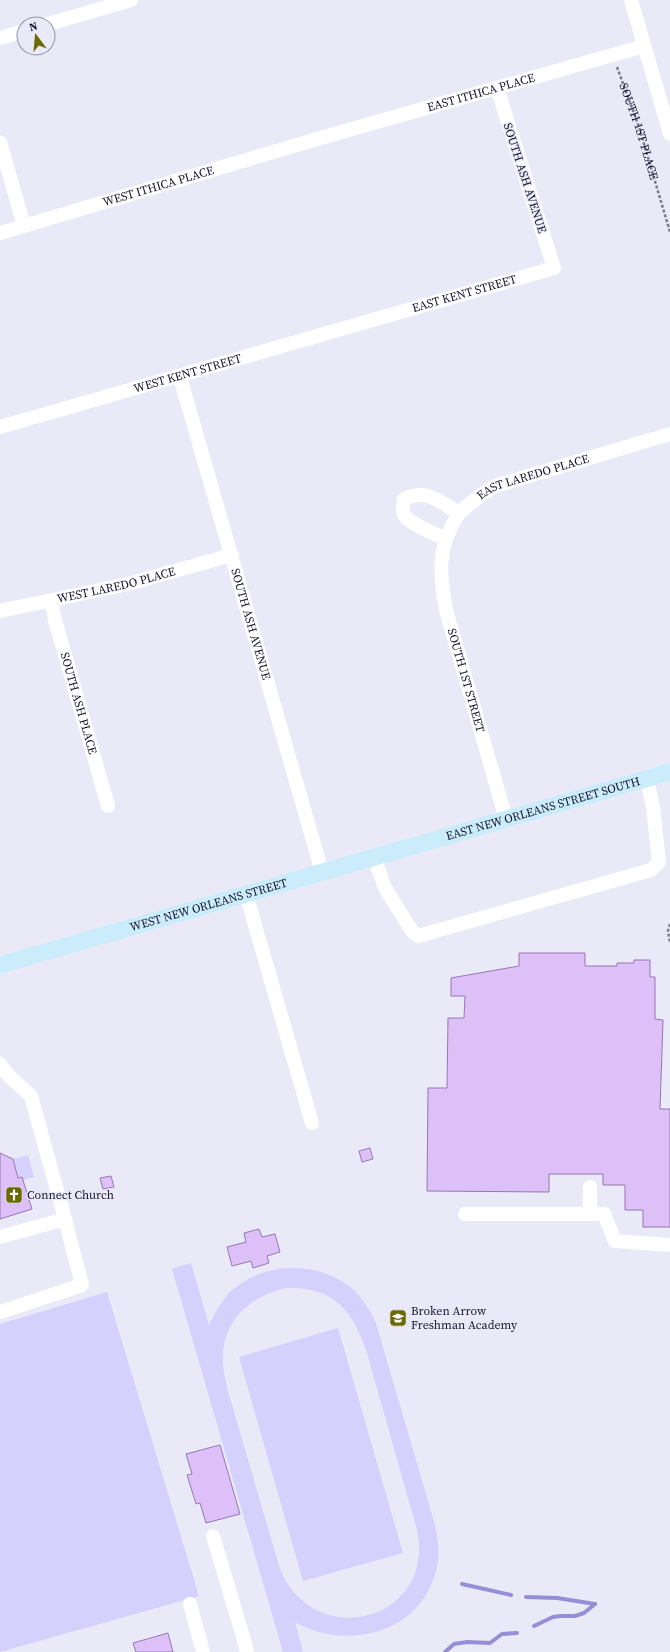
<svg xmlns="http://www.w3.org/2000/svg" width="670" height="1652" font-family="'Source Serif 4',serif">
	<rect width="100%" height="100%" fill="#e9e9f7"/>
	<g fill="#d4d2fd" fill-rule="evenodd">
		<polygon points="28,1155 34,1177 23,1180 22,1178 19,1178 13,1159"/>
		<path d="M191,1263L209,1325C215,1313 221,1302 230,1292C262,1262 314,1260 349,1286C360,1295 368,1307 375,1320L435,1525C438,1539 440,1553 437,1567C423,1633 348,1652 295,1622L303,1652H283L172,1269ZM286,1288C335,1287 353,1311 367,1353L417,1530C436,1622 314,1652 280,1569L227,1388C225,1377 222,1366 223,1354C225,1318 253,1295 286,1288Z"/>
		<polygon points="107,1292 199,1596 0,1652 0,1324"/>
		<polygon points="338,1328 403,1553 303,1581 239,1357"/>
	</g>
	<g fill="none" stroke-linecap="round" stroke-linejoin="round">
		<g stroke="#968fd5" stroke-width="4">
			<polyline points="462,1584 511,1595"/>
			<polyline points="526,1597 557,1598 595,1604"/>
			<polyline points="534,1626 553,1617 561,1616 575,1616 584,1613 595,1604"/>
			<polyline points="445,1652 454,1644 467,1642 490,1643 502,1634 517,1633"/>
		</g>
	</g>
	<g fill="#dcc0f7" stroke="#9777b4">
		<polygon points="519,953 585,953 585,966 617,966 617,963 634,963 634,960 650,960 650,977 655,977 655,1019 663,1020 660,1109 670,1109 670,1227 643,1227 643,1210 625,1210 625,1185 603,1185 603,1174 549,1174 549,1192 427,1191 428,1088 447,1088 448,1018 464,1018 465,996 451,996 451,978 519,966"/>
		<polygon points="370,1148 373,1159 362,1162 359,1151"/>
		<polygon points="0,1153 13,1159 18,1178 22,1177 32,1209 0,1219"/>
		<polygon points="111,1176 114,1187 103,1189 100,1178"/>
		<polygon points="259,1229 262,1237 275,1234 280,1252 267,1256 269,1263 253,1268 251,1261 232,1266 227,1247 246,1242 244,1233"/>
		<polygon points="220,1445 240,1514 206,1523 200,1503 196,1504 187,1475 192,1474 186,1454"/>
		<polygon points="168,1633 173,1652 136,1652 133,1643"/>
	</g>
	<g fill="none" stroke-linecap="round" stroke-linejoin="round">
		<g stroke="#7b798d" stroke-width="2.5" stroke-dasharray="3 2" stroke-linecap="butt">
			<path id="s1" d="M617,67L639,127L670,232"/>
			<polyline points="670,924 668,931 670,942"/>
		</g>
		<g stroke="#fff" stroke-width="14">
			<polyline points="631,0 670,134"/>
			<polyline points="48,24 131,0"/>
			<polyline points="0,38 24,31"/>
			<polyline points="0,142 24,226"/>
			<path id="s2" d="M0,233L317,139L644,46"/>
			<path id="s3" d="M180,377L322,872"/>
			<path id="s4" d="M0,427C185,375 369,320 554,268L497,88"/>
			<path id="s5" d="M459,513C437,547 439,572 446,610L506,819"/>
			<path id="s6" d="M445,539C435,534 410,524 404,515C402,510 403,504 404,499C428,488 439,502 459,513L482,494L495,486L670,434"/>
			<path id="s7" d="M51,600L55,620L108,806"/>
			<path id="s8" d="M0,611L128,584L232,555"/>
			<polyline points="374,857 385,888 412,931 418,936 651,870 659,862 653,807 647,779"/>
			<polyline points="246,894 312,1123"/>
			<polyline points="0,1064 9,1076 31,1096 65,1219 82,1285 0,1312"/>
			<polyline points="590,1187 590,1214"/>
			<polyline points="465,1214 604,1214 615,1241 670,1245"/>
			<polyline points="0,1237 65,1219"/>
			<polyline points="213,1536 244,1640 247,1652"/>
			<polyline points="190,1604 203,1652"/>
		</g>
		<path stroke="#cbecfa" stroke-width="17" id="s9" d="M0,965L670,772"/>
	</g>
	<defs>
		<symbol id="church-square" viewBox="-11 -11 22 22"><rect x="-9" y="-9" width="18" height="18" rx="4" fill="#6c6902" stroke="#e9e9f7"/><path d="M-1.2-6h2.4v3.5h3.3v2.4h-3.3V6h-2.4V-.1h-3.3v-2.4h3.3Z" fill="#fff"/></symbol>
		<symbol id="school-square" viewBox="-11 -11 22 22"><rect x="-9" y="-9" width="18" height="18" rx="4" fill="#6c6902" stroke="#e9e9f7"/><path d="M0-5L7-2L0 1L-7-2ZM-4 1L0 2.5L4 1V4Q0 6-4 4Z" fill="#fff"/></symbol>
	</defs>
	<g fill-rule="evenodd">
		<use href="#church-square" x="4" y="1185" width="20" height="20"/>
		<use href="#school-square" x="388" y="1308" width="20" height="20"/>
	</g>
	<g text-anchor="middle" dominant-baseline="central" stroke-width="3" stroke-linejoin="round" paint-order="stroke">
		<g font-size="12" fill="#18152e" stroke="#e9e9f7">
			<text stroke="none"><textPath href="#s2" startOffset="501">EAST ITHICA PLACE</textPath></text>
			<text stroke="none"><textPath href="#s1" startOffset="68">SOUTH 1ST PLACE</textPath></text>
			<text transform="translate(525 178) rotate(72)">SOUTH ASH AVENUE</text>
			<text stroke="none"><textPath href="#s2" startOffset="165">WEST ITHICA PLACE</textPath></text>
			<text stroke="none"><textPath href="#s4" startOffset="483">EAST KENT STREET</textPath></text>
			<text stroke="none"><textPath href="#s4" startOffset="195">WEST KENT STREET</textPath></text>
			<text stroke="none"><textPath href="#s6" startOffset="208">EAST LAREDO PLACE</textPath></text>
			<text stroke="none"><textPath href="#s8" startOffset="119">WEST LAREDO PLACE</textPath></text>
			<text stroke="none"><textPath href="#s3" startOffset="257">SOUTH ASH AVENUE</textPath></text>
			<text stroke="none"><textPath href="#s5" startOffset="174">SOUTH 1ST STREET</textPath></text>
			<text stroke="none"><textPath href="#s7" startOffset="107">SOUTH ASH PLACE</textPath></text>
			<text stroke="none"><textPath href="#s9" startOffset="565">EAST NEW ORLEANS STREET SOUTH</textPath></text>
			<text stroke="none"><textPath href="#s9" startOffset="217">WEST NEW ORLEANS STREET</textPath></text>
		</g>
		<g font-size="12" fill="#18152e" stroke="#e9e9f7" text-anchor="start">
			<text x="27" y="1195">Connect Church</text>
			<text x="411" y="1311">Broken Arrow<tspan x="411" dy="14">Freshman Academy</tspan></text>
		</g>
	</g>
	<g transform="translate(36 36) rotate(344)"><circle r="19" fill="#e9e9f7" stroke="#9594a7"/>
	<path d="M0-3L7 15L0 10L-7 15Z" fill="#6c6902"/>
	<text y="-6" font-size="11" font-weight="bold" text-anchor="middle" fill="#18152e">N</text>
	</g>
</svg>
